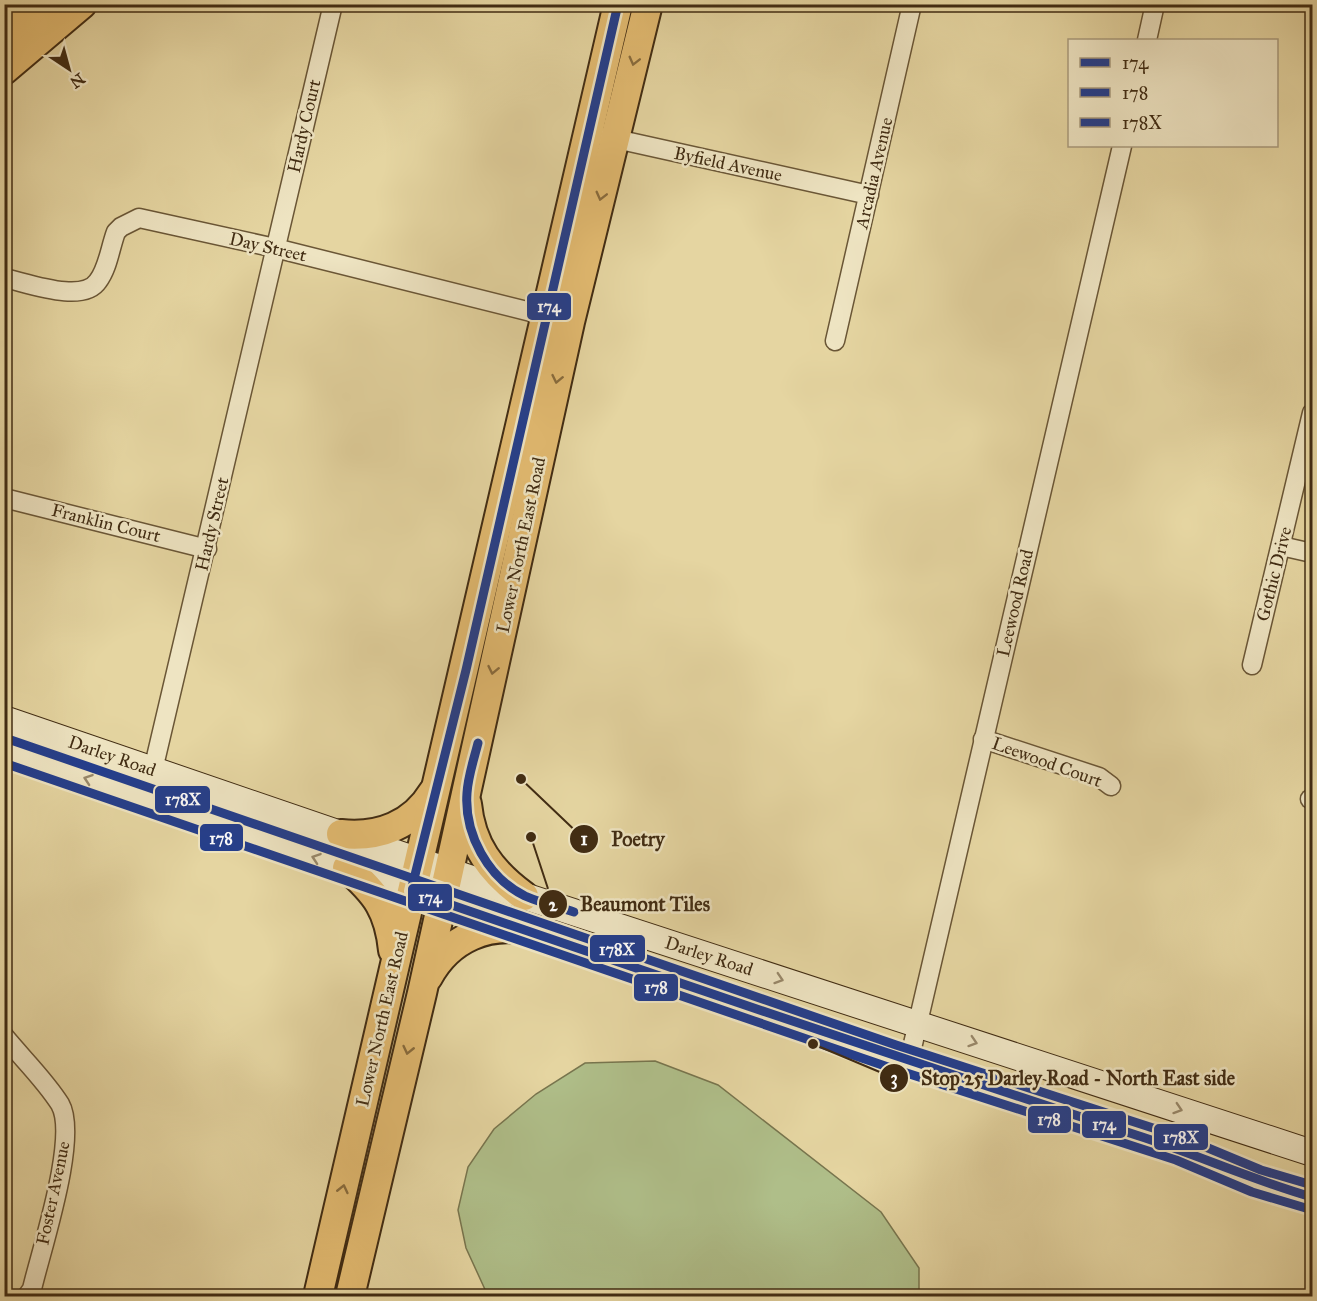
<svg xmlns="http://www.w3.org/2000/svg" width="1317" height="1301" font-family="'IM FELL Great Primer',serif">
	<rect width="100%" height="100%" fill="#e5d5a1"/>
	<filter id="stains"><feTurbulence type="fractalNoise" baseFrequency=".00333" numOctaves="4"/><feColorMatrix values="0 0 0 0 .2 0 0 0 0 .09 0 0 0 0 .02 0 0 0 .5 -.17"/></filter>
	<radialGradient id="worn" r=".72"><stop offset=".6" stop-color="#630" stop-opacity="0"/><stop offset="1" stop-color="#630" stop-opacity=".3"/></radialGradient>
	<polygon fill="#afbe89" stroke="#78754e" stroke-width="1.5" points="655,1061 718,1085 881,1212 919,1268 919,1296 488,1296 466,1248 458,1210 468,1167 494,1129 536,1094 585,1063"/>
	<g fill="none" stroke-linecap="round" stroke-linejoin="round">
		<defs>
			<g id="minor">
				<polyline points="1147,40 1155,4"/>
				<polyline points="607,137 869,195"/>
				<path d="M4,278C28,283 83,304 98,281C108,268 110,248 116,232L121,227L139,218L275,248L555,318"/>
				<polyline points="835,341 912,4"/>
				<polyline points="4,498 207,549"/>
				<polyline points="1281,546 1312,553"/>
				<polyline points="1252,665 1312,413"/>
				<polyline points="983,739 1099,777 1111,786"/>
				<polyline points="144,798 153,770 333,4"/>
				<polyline points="1310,799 1312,799"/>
				<path d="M4,1036C22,1058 45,1080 60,1104C79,1137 41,1250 32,1289L27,1296"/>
				<polyline points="909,1061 1122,146"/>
			</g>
			<g id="secondary">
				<polyline points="4,719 466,877 1312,1153"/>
				<polyline points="4,750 892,1056 1180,1149 1257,1181 1312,1197"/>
			</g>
			<g id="primary">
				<polyline points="4,36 42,4"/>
				<polyline points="4,70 82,4"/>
				<path d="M467,804C471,845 491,872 524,896"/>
				<path d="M341,834C379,838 413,825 433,792"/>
				<path d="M347,868C377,894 389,911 393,950"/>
				<path d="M428,977C449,938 489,921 531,931"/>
				<polyline points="318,1296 618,4"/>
				<polyline points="350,1296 422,993 570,322 648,4"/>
			</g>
		</defs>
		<use href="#minor" stroke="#6a5636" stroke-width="21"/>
		<use href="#secondary" stroke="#412c13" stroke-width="28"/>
		<use href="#primary" stroke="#412c13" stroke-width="32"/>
		<use href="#minor" stroke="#eee4c2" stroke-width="18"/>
		<use href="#secondary" stroke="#eee4c2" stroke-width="26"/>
		<use href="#primary" stroke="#e2ba70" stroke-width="28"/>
		<defs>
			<g id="bus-1">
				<path d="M618,4L466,670L411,891C652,974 894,1056 1136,1135C1196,1154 1252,1180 1312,1197"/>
				<path d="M478,743C474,759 468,776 467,793C464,834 488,878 525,896C541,903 558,907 574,912"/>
			</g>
			<polyline id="bus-2" points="4,763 888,1067 1176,1160 1252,1192 1309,1209"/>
			<polyline id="bus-3" points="8,739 896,1045 1184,1138 1261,1170 1312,1185"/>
		</defs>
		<use href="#bus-1" stroke="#eee4c2" stroke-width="14"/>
		<use href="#bus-2" stroke="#eee4c2" stroke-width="14"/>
		<use href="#bus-3" stroke="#eee4c2" stroke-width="14"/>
		<use href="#bus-1" stroke="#243e8c" stroke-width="9"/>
		<use href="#bus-2" stroke="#243e8c" stroke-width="9"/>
		<use href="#bus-3" stroke="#243e8c" stroke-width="9"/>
	</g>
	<defs><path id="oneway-chevron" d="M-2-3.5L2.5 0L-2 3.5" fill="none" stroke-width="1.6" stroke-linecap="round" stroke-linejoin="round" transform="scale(1.5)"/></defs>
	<g stroke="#896c3d">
		<use href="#oneway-chevron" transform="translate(634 61) rotate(104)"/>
		<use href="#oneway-chevron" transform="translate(601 196) rotate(104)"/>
		<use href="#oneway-chevron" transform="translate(557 379) rotate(102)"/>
		<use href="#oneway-chevron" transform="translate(493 670) rotate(102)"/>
		<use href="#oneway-chevron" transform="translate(408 1050) rotate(103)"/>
		<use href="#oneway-chevron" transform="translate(343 1189) rotate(-77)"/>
	</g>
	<g stroke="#98886a">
		<use href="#oneway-chevron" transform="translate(88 779) rotate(-161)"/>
		<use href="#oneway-chevron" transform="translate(316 858) rotate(-161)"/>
		<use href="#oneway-chevron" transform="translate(779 979) rotate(18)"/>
		<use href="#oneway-chevron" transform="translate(973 1042) rotate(18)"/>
		<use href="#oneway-chevron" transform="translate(1178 1109) rotate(18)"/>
	</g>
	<g text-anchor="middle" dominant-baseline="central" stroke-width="5" stroke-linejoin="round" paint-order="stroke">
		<g font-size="18" fill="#412c13" stroke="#eee4c2">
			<text transform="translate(304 126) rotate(-77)">Hardy Court</text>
			<text transform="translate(728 164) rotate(12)">Byfield Avenue</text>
			<text transform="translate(874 173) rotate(-77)">Arcadia Avenue</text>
			<text transform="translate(268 247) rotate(13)">Day Street</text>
			<text transform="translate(106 523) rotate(14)">Franklin Court</text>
			<text transform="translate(212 524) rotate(-77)">Hardy Street</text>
			<text transform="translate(521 545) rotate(-78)">Lower North East Road</text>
			<text transform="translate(1274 574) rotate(-76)">Gothic Drive</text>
			<text transform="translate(1015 603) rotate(-77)">Leewood Road</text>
			<text transform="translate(112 756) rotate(19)">Darley Road</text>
			<text transform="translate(1047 762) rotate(20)">Leewood Court</text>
			<text transform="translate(709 956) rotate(18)">Darley Road</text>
			<text transform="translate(382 1019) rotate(-77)">Lower North East Road</text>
			<text transform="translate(53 1193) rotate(-78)">Foster Avenue</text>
		</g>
	</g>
	<path fill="none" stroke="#412c13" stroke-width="2" d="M521 779L584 839M531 837L553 904M813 1044L894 1078"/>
	<g fill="#412c13" stroke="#eee4c2" stroke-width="2">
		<circle cx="521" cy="779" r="6"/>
		<circle cx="531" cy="837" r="6"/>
		<circle cx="813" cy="1044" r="6"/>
		<circle cx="584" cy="839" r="15"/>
		<circle cx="553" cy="904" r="15"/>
		<circle cx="894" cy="1078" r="15"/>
	</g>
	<g font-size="18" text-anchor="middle" font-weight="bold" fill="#fff">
		<text x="584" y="845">1</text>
		<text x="553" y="911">2</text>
		<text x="894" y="1084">3</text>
	</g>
	<g font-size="20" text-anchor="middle" font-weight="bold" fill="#412c13" stroke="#eee4c2" stroke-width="5" stroke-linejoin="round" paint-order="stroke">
		<text x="638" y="846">Poetry</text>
		<text x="645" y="911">Beaumont Tiles</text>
		<text x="1078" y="1085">Stop 25 Darley Road - North East side</text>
	</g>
	<g stroke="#eee4c2" stroke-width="2">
		<rect x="526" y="292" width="46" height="29" rx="6" fill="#243e8c"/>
		<rect x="154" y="785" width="57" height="29" rx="6" fill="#243e8c"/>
		<rect x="199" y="823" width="45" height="29" rx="6" fill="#243e8c"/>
		<rect x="407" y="883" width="46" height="29" rx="6" fill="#243e8c"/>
		<rect x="589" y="934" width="57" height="29" rx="6" fill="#243e8c"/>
		<rect x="633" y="973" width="46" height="29" rx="6" fill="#243e8c"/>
		<rect x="1027" y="1105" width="45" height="29" rx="6" fill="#243e8c"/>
		<rect x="1081" y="1110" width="46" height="29" rx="6" fill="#243e8c"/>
		<rect x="1153" y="1123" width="56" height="28" rx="6" fill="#243e8c"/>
	</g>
	<g font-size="16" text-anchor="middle" font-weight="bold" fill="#fff">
		<text x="549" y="312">174</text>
		<text x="183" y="805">178X</text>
		<text x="221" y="844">178</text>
		<text x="430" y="903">174</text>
		<text x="617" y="955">178X</text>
		<text x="656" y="993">178</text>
		<text x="1049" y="1125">178</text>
		<text x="1104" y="1130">174</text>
		<text x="1181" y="1143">178X</text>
	</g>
	<rect width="1317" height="1301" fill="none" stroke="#e5d5a1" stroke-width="24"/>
	<rect x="6" y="6" width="1305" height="1289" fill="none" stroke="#412c13" stroke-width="3"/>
	<rect x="12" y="12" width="1293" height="1277" fill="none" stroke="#412c13" stroke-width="1.5"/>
	<rect x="1068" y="39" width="210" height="108" fill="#eee4c2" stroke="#a99a7c" stroke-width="1.5"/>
	<rect x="1080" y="58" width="30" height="9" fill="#243e8c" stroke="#a99a7c" stroke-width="1.5"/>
	<text x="1122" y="69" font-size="18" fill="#412c13">174</text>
	<rect x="1080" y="88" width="30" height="9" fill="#243e8c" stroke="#a99a7c" stroke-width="1.5"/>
	<text x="1122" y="99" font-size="18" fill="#412c13">178</text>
	<rect x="1080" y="118" width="30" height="9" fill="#243e8c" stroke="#a99a7c" stroke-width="1.5"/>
	<text x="1122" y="129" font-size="18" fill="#412c13">178X</text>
	<g transform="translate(69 69) rotate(144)" stroke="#eee4c2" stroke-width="4.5" paint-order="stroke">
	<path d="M0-4.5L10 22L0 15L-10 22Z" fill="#412c13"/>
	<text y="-9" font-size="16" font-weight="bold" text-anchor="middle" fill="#412c13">N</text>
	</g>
	<rect width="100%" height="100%" filter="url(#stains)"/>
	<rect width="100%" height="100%" fill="url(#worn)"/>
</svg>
